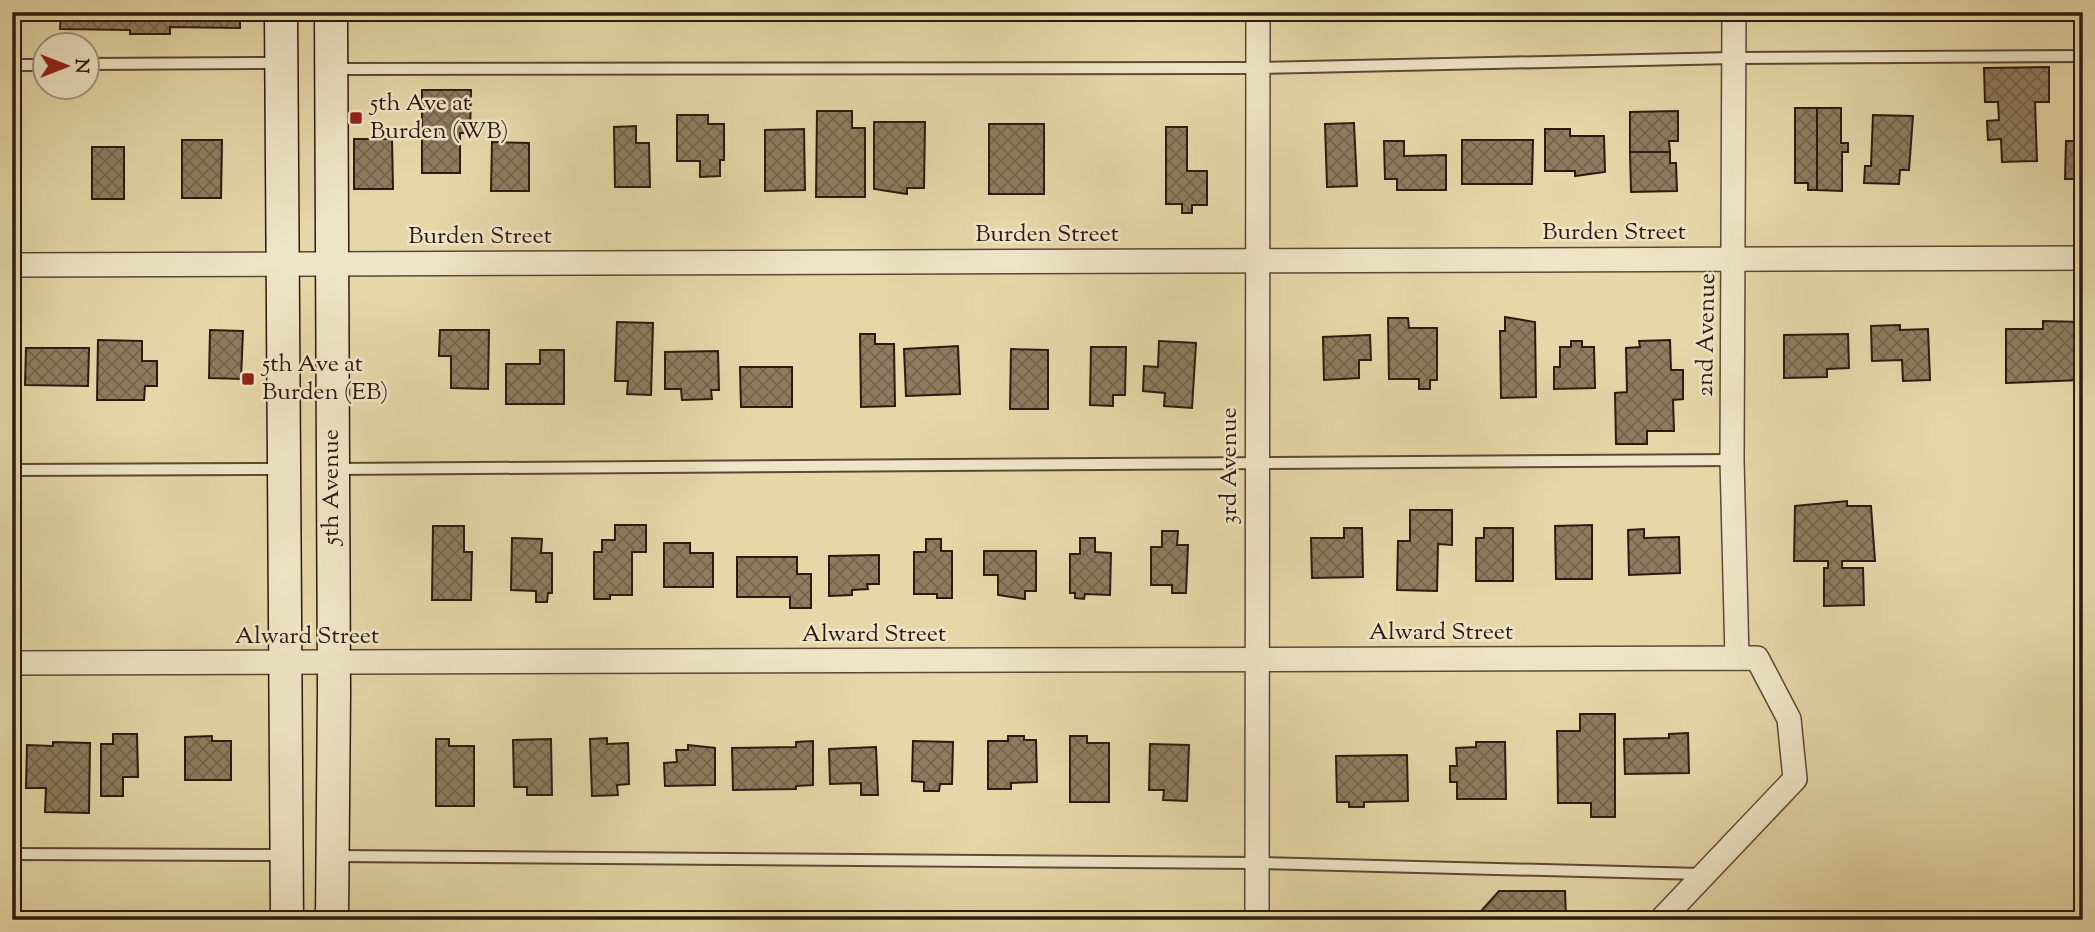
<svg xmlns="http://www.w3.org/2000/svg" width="2095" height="932" font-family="'Sorts Mill Goudy',serif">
	<defs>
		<pattern id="building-cross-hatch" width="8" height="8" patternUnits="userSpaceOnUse" patternTransform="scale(1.75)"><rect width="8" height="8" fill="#8e7c5f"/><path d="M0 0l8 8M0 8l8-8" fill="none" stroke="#74654d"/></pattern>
	</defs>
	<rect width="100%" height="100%" fill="#e5d7a8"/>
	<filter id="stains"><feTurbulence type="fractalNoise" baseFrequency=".00286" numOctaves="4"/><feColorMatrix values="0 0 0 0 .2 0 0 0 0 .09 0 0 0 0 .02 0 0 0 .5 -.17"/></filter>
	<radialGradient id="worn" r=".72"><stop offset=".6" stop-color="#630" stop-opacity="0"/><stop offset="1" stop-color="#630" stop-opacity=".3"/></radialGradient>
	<g fill="url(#building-cross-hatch)" stroke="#2f190f" stroke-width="2">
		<polygon points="61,12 240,12 240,28 170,27 170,34 130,34 130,30 60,29"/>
		<polygon points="2049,67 2049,102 2035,102 2037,161 2002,162 2001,139 1988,140 1987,121 1999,120 1998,102 1985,102 1984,68"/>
		<polygon points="422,90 471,90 470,133 460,133 460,173 422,173"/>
		<polygon points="1795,108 1817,108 1817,190 1808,190 1808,183 1795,183"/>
		<polygon points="1817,108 1841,108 1841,143 1848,143 1848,152 1842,152 1842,191 1817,190"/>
		<polygon points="817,111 852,111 852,128 865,128 865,197 816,197"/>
		<polygon points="1678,111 1678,141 1669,141 1670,152 1630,152 1630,112"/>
		<polygon points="677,115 708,115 708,124 724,124 724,160 720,160 720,176 700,177 700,161 677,161"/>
		<polygon points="1873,115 1913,116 1909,170 1900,170 1899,184 1864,183 1865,166 1871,166"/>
		<polygon points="874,122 925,122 924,188 907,188 907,194 874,189"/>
		<polygon points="1354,123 1357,186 1327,187 1325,124"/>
		<rect x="989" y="124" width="55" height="70"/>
		<polygon points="636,126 636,143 649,143 650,187 615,187 614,127"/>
		<polygon points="1166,127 1187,127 1187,171 1207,171 1207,205 1192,205 1192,213 1182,213 1182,204 1166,204"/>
		<polygon points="804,129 805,190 765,191 765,130"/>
		<polygon points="1545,129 1570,129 1570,136 1604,136 1605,172 1575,176 1575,171 1545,171"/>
		<polygon points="354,139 392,139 393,189 354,189"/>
		<polygon points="182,140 222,140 221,198 182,198"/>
		<polygon points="1462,140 1533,140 1532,184 1462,184"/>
		<polygon points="1384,141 1404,141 1404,156 1446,155 1446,190 1397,190 1397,179 1385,179"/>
		<polygon points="2066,141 2083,141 2083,179 2065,179"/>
		<polygon points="492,142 529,143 529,191 491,191"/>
		<rect x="92" y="147" width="32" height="52"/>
		<polygon points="1630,152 1670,152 1670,163 1676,163 1677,191 1631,192"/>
		<rect x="12" y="189" width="3" height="19"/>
		<polygon points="1505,317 1535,322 1536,397 1501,398 1500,331 1505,331"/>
		<polygon points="1388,318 1408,318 1409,328 1437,328 1437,380 1430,380 1430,389 1419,389 1419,379 1389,379"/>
		<polygon points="2043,321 2082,322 2081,380 2006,383 2006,329 2043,329"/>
		<polygon points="617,322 653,323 651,395 627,394 628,381 615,381"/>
		<polygon points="1900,325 1900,330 1928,329 1930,380 1903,381 1902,360 1872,361 1871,326"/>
		<polygon points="210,330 243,331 241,379 209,378"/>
		<polygon points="440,330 489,330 488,389 451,388 451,356 439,356"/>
		<polygon points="860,334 875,334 875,344 894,344 895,406 861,407"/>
		<polygon points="1848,334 1849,368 1827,369 1827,377 1784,378 1784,335"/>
		<polygon points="1370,335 1371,360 1359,360 1359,378 1324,380 1323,337"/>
		<polygon points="98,340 142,341 142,361 157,361 157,386 145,386 144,400 97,400"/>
		<polygon points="1670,340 1671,370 1683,370 1683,399 1673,400 1674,431 1647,431 1647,444 1616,444 1615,393 1627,392 1626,348 1640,347 1639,341"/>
		<polygon points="1159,341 1196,343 1192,408 1164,406 1165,393 1143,391 1144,366 1158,367"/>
		<polygon points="1571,341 1582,341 1582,347 1594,347 1595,388 1554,389 1554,367 1560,367 1560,347 1571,347"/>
		<polygon points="958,346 960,394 906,396 904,349"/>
		<polygon points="1091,347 1126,347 1125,395 1113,395 1113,406 1090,405"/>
		<polygon points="26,348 89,348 88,386 25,385"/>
		<polygon points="1011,349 1048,350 1048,409 1010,409"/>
		<polygon points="540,350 564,350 564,404 506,404 506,364 540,364"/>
		<polygon points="718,351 719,390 711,390 712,399 682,400 681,389 665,389 665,352"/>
		<polygon points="740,367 792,367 792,407 741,407"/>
		<polygon points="1847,501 1847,506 1871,506 1875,561 1842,561 1842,568 1863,568 1864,605 1824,606 1824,568 1828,568 1828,561 1794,561 1795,506"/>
		<polygon points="1410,510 1452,510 1452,545 1438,544 1437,591 1397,590 1398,541 1410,541"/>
		<polygon points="615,525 646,525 646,552 632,552 632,595 610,595 610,599 594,599 594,552 602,552 602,540 615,540"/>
		<polygon points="1592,525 1592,579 1556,579 1555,526"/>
		<polygon points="433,526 464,526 464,552 472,552 471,600 432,600"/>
		<polygon points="1344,528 1362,528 1363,577 1312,578 1311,538 1344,538"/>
		<polygon points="1484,528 1513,528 1513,581 1476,581 1476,538 1484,538"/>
		<polygon points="1644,529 1644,538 1679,537 1680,573 1629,575 1628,530"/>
		<polygon points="1162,531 1178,531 1177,545 1188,545 1186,593 1172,593 1172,585 1151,585 1151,547 1162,547"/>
		<polygon points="512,538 542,539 541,553 552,553 552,593 548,593 547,602 536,602 536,591 511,590"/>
		<polygon points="1080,538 1095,538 1095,552 1111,553 1110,595 1085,594 1084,599 1075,598 1075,593 1070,593 1070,554 1080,554"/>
		<polygon points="926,539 941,539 941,551 952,551 952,598 937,598 937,594 914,594 914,552 926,552"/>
		<polygon points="664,543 690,543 690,553 713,553 713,587 664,587"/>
		<polygon points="984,551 1036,551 1036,591 1025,591 1025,599 998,595 998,575 984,575"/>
		<polygon points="879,555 879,584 867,584 868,589 852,590 852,595 829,596 829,556"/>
		<polygon points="737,557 797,557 797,574 811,574 811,608 790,608 790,597 737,597"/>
		<polygon points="1580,714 1615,714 1615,817 1591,817 1591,803 1558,803 1557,731 1580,731"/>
		<polygon points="1688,733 1689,773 1625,774 1624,739 1669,738 1669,734"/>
		<polygon points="113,734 137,734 138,777 123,777 123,796 101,796 101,744 113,744"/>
		<polygon points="212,736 212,741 231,741 231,780 185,780 185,737"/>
		<polygon points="1008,736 1024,736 1024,740 1036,740 1037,782 1011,783 1011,789 988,789 988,741 1008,741"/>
		<polygon points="1070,736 1087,736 1087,743 1109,743 1109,802 1070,802"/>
		<polygon points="607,738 607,744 628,743 629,784 617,785 618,795 592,796 590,739"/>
		<polygon points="436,739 449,739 449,746 474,746 474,806 436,806"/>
		<polygon points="551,739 552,795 527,795 527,787 514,787 513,740"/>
		<polygon points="813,741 813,785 796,786 796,789 733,790 732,748 796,747 796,742"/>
		<polygon points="913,741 953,742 952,784 940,784 939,791 924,791 924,782 912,781"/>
		<polygon points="53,742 90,743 89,813 45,812 46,788 26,788 27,745 53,746"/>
		<polygon points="1476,742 1505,742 1506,799 1457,799 1457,782 1450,782 1450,766 1457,766 1456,748 1476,747"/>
		<polygon points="1150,744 1189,745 1187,801 1163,800 1164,790 1149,790"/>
		<polygon points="688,745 715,748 715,785 665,786 664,763 677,762 676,750 688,750"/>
		<polygon points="876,747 878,795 861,795 861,783 830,784 829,749"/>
		<polygon points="1407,755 1408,801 1364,802 1364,807 1349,807 1349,802 1337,802 1336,756"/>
		<polygon points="1499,891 1565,891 1566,916 1562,920 1473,920"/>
	</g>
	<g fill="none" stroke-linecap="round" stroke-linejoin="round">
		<defs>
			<g id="service">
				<polyline points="88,64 277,63"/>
				<polyline points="12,65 46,65"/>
				<polyline points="334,69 1258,68 1734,58 2083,56"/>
				<polyline points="334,469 1732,460"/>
				<polyline points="12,470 282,469"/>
				<polyline points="12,854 282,855"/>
				<polyline points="335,856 1257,863 1702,874"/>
			</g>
			<g id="minor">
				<polyline points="1734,12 1732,460 1737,658"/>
				<polyline points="12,265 2083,258"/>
				<polyline points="12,663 1757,658 1789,719 1795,779 1661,920"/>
				<polyline points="1257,920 1258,12"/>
			</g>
			<g id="secondary">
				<polyline points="281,12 287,920"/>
				<polyline points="331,12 334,691 332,920"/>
			</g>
		</defs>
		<use href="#service" stroke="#5c4835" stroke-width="14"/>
		<use href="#minor" stroke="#5c4835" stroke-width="26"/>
		<use href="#secondary" stroke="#2f190f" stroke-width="35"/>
		<use href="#service" stroke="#eee5c6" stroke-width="10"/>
		<use href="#minor" stroke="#eee5c6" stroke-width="23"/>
		<use href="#secondary" stroke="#eee5c6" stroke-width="32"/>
	</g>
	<g fill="#8f2418" stroke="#eee5c6" stroke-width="2.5">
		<rect x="349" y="111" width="14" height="14" rx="3.5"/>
		<rect x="241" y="372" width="14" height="14" rx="3.5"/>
	</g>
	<g text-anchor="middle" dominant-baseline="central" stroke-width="5" stroke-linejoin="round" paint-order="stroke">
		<g font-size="24" fill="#2f190f" stroke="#eee5c6" text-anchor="start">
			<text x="370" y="104">5th Ave at<tspan x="370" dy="28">Burden (WB)</tspan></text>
			<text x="262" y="365">5th Ave at<tspan x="262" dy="28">Burden (EB)</tspan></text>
		</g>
		<g font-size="24" fill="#2f190f" stroke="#eee5c6">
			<text x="1614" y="233">Burden Street</text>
			<text x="1047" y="235">Burden Street</text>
			<text x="480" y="237">Burden Street</text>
			<text transform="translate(1707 335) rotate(-89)">2nd Avenue</text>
			<text transform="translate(1230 466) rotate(-90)">3rd Avenue</text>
			<text transform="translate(332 487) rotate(-90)">5th Avenue</text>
			<text x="1441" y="633">Alward Street</text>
			<text x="874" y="635">Alward Street</text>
			<text x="307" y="637">Alward Street</text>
		</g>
	</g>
	<rect width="2095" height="932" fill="none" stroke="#e5d7a8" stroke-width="42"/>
	<rect x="14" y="14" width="2067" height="904" fill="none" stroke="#2f190f" stroke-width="3.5"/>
	<rect x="21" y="21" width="2053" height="890" fill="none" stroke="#2f190f" stroke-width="2"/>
	<g transform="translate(66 66) rotate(90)"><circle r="33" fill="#eee5c6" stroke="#a2937d" stroke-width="2"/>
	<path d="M0-5L12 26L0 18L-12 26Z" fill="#8f2418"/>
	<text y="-10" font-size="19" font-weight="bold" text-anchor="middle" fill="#2f190f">N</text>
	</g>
	<rect width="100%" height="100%" filter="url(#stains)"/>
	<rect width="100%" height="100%" fill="url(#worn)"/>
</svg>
